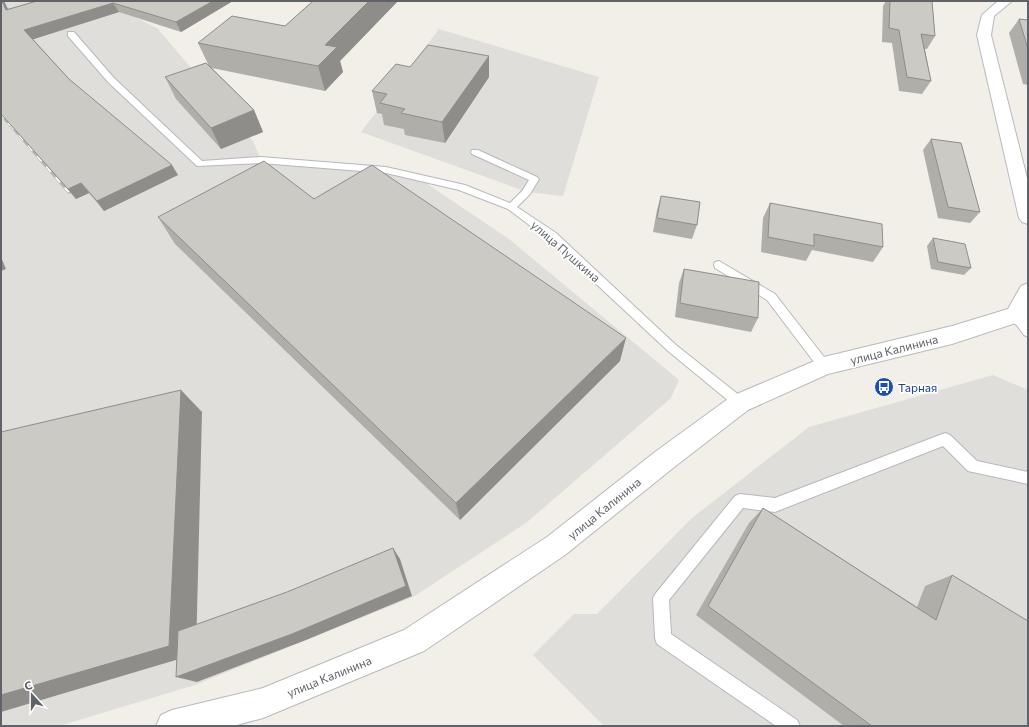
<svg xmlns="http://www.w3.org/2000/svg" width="1029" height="727" font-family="Commissioner,sans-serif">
	<rect width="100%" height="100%" fill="#f1efe8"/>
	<g fill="#e0deda">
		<polygon points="1,1 104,1 158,29 253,141 261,160 387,171 420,179 509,239 679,380 671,398 526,523 413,597 195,685 59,726 1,726"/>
		<polygon points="439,29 599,77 563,196 527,192 361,132"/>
		<polygon points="993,375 1028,390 1028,726 604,726 533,655 574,614 597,614 692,518 809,427"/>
	</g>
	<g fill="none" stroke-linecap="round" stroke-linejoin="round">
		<defs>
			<g id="service">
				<polygon points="68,32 74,32 114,78 202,161 261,157 386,167 465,185 510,203 523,190 529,180 472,154 471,152 472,150 478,150 537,177 539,179 530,194 517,207 556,233 676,345 744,399 746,403 744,407 740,408 736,407 668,351 548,239 508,209 459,190 386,173 261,163 197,166 108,82 68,36"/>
				<polygon points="719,261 775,294 828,362 830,366 828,370 824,371 820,370 767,300 715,268 714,265 715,262"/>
				<path d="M1016,312C1027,315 1028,326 1028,337L1024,335L1010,316L1012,313Z"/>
				<polygon points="945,433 950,435 977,461 1028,472 1028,484 968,471 943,446 775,512 743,508 669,600 671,634 797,720 800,726 776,726 657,644 655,638 653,598 656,593 735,496 740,494 775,498"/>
			</g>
			<polygon id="minor" points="1015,307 1028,312 1028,330 1008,321 1005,315 1008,309"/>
			<g id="secondary">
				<polygon points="998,1 1012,1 994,16 991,35 1028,182 1028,224 1022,222 1019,218 977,35 982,15"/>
				<polygon points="1028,283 1028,310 1022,321 952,344 828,374 748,410 673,468 565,555 424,651 263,718 233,726 156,726 161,715 172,710 263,688 404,630 547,537 655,452 732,396 824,357 952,326 1008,309 1021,286"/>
			</g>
		</defs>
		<use href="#service" stroke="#b5b8bc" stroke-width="2"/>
		<use href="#minor" stroke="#b5b8bc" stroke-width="2"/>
		<use href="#secondary" stroke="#b6babf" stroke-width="2"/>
		<use href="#service" fill="#fff" fill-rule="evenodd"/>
		<use href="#minor" fill="#fff" fill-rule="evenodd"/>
		<use href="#secondary" fill="#fff" fill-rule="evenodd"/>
		<defs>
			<polyline id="rail-far1" points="1,114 10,125"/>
			<polyline id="rail" points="10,124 69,192"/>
		</defs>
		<use href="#rail-far1" stroke="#b6b7b8" stroke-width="3"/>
		<use href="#rail" stroke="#b6b7b8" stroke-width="3.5"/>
		<use href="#rail-far1" stroke="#fff" stroke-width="2" stroke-dasharray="5.5" stroke-linecap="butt"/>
		<use href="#rail" stroke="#fff" stroke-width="2.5" stroke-dasharray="7" stroke-linecap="butt"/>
	</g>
	<g fill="#afaea9">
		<polygon points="1,1 4,1 8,9 37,1 233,1 181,32 119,12 33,39 69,79 178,175 104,211 89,193 76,199 1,114"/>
		<polygon points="313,1 398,1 340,61 343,72 325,91 212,68 254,110 263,132 221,149 176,99 165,77 208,64 198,43 285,26"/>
		<polygon points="886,1 932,1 935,36 927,49 925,49 931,81 922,94 899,91 892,43 882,42 883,6"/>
		<polygon points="1019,19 1028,20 1028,85 1023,84 1009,33"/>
		<polygon points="489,56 489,77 445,143 405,135 404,129 384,125 382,114 377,113 372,91 410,67"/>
		<polygon points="931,139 980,212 970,223 938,218 923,150"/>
		<polygon points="661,196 697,225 692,239 653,232 657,210"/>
		<polygon points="314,199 620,361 460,520 175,244 158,217"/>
		<polygon points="770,203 883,247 873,262 812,250 806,261 761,252 763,218"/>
		<polygon points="933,238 971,268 964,275 931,269 927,246"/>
		<polygon points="684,269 758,318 751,332 675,317 679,283"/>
		<polygon points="763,508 917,607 925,586 952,575 1028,726 844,726 696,615 749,523"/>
	</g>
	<g fill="#8f8d8a">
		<polygon points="2,1 4,1 13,20 6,10"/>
		<polygon points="213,1 233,1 181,32 176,22"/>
		<polygon points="369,1 398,1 340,61 343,72 325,91 318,66 325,45"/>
		<polygon points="113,3 119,12 31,40 24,30"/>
		<polygon points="489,56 489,77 445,143 442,122"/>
		<polygon points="254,110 263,132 221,149 211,128"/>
		<polygon points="172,165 178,175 104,211 97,201"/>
		<polygon points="81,183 89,193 76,199 68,189"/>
		<polygon points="1,257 6,269 1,271"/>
		<polygon points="626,338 620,361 460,520 456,503"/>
		<polygon points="181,390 202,412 196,654 1,712 1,695"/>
		<polygon points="393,548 400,559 412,596 306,640 197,682 176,677"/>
	</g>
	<g fill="#cccac5" stroke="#8f8d8a">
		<polygon points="1,1 2,1 6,10 37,1 213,1 176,22 113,3 24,30 69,79 172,165 97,201 81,183 68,189 1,114"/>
		<polygon points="313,1 369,1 325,45 337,47 318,66 198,43 232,16 285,26"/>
		<polygon points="890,1 932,1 935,36 921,34 931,81 907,77 899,30 889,28"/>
		<polygon points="1019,19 1028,20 1028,49"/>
		<polygon points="428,45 489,56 442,122 401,113 405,109 380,103 387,94 372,91 396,64 410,67"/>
		<polygon points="206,63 254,110 211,128 165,77"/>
		<polygon points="931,139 961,143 980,212 948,207"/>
		<polygon points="264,161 314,199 372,165 626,338 456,503 158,217"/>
		<polygon points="661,196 700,202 697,225 657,218"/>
		<polygon points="770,203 882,224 883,247 814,234 814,246 768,237"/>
		<polygon points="933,238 965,244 971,268 938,262"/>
		<polygon points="684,269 759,282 758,318 680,303"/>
		<polygon points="181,390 169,646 1,695 1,432"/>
		<polygon points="763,508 936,620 952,575 1028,621 1028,726 872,726 708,606"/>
		<polygon points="393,548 406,586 292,634 176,677 178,631 287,592"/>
	</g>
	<defs>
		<symbol id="bus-disc" viewBox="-11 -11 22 22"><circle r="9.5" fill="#1a4fb4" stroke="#fff"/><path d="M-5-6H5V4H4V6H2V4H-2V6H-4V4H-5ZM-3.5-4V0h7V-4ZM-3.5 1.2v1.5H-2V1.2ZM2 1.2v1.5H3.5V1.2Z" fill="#fff"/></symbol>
	</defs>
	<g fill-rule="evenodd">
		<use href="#bus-disc" x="873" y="376" width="22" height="22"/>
	</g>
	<g text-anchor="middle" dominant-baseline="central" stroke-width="3.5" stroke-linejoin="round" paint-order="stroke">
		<g font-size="12" fill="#5f6368" stroke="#fff">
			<text transform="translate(566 251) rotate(41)">улица Пушкина</text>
			<text transform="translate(894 349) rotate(-14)">улица Калинина</text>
			<text transform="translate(604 508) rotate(-39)">улица Калинина</text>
			<text transform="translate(329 676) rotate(-22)">улица Калинина</text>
		</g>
		<g font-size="12" fill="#164399" stroke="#fff" text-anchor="start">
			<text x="898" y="387">Тарная</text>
		</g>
	</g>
	<rect width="1029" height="727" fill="none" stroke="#5f6368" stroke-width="4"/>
	<g transform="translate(32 695) rotate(339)" stroke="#ffffff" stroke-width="3" paint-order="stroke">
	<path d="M0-3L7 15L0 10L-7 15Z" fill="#5f6368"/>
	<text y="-6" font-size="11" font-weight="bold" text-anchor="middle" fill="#5f6368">С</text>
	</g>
</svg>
